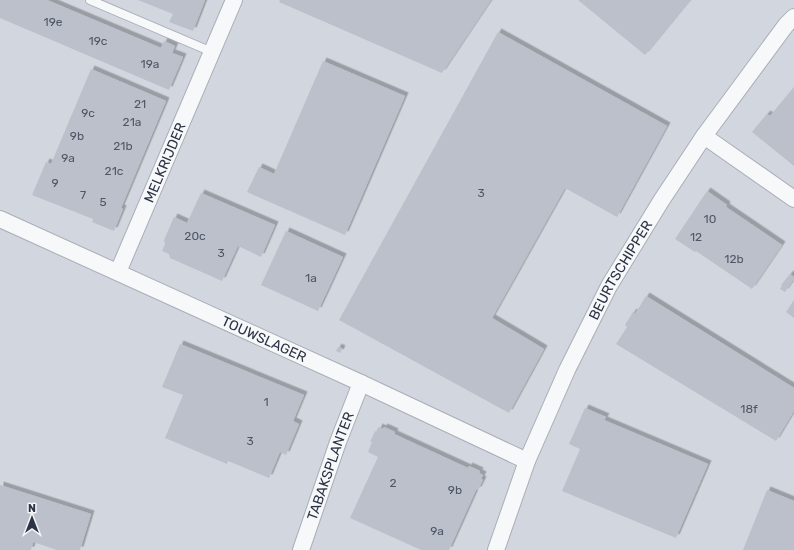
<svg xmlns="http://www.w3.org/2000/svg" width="794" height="550" font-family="Rubik,sans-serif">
	<defs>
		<filter id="shadow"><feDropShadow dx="3.5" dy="-3.5" stdDeviation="0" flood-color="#0004"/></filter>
	</defs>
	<rect width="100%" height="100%" fill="#e4e7ec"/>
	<rect fill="#d2d6de" x="0" y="0" width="794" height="550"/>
	<g fill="#bbc0ca" filter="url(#shadow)">
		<polygon points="0,0 47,0 161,48 164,41 175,46 172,53 183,57 169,90 0,18"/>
		<polygon points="138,0 205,0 193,31 169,22 173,14"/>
		<polygon points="280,0 491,0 442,73 279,2"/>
		<polygon points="578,0 690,0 645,55"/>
		<polygon points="498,32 667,126 617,217 565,188 492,318 544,349 509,413 339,320"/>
		<polygon points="323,61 405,96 345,235 247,192 259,167 274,174"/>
		<polygon points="91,69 166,101 121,208 123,209 114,231 92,222 93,219 32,195 46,162 51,164"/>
		<polygon points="794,87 794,166 752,132 767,114 770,116"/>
		<polygon points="707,191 727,205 726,207 782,245 752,289 696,251 695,252 675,239"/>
		<polygon points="201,193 275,225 261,257 238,246 222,281 170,258 169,254 162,251 165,244 164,240 174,217 187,223"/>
		<polygon points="286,231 343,257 318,311 261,285"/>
		<polygon points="790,274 794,277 794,279 785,292 780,289 782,286 781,285"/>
		<polygon points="646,296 794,388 794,411 776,441 616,344 627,327 625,325 633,312 635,314"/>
		<polygon points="794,300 794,318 786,312"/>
		<polygon points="180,344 304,395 293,421 299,424 286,455 280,452 269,478 228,461 227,464 165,438 183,395 162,387"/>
		<polygon points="338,347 342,349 340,353 336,351"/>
		<polygon points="585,408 606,417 604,420 708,464 676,538 562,491 580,449 569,444"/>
		<polygon points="379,427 383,429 384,427 395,432 394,434 468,468 469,466 480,471 479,473 483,475 481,479 483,480 478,490 476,490 449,550 421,550 350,518 378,457 368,452 372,442 370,442 375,431 377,432"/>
		<polygon points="0,485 91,514 80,550 57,550 33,542 31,550 0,550"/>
		<polygon points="767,490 794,501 794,550 743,550"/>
	</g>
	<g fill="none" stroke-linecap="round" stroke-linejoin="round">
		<defs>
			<polyline id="lane" points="90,0 212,52"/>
			<g id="street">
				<polyline points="704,136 794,199"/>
				<path id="s1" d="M0,219L361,383L527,461"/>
				<path id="s2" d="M118,272L234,0"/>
				<path id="s3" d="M301,550L338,442L361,383"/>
				<path id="s4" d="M496,550L527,461L567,370L609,286L661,201L704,136L786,25L794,17"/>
			</g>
		</defs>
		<use href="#lane" stroke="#a9aeb7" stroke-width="10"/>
		<use href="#street" stroke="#a9aeb7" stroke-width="18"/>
		<use href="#lane" stroke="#f7f8fa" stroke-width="8"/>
		<use href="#street" stroke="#f7f8fa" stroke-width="16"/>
	</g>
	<g text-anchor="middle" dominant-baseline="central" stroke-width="3.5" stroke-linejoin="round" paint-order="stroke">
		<g font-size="12" fill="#4f5766">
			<text x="53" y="22">19e</text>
			<text x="98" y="41">19c</text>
			<text x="150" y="64">19a</text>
			<text x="140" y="104">21</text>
			<text x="88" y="113">9c</text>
			<text x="132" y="122">21a</text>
			<text x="77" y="136">9b</text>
			<text x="123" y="146">21b</text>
			<text x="68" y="158">9a</text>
			<text x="114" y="171">21c</text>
			<text x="55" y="183">9</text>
			<text x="481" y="193">3</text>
			<text x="83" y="195">7</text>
			<text x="103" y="202">5</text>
			<text x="710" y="219">10</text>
			<text x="195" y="236">20c</text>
			<text x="696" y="237">12</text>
			<text x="221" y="253">3</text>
			<text x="734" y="259">12b</text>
			<text x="311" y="278">1a</text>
			<text x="266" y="402">1</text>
			<text x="749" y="409">18f</text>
			<text x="250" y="441">3</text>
			<text x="393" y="483">2</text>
			<text x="455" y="490">9b</text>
			<text x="437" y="531">9a</text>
		</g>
		<g font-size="14" fill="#2b3445" stroke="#f4f6f9">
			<text stroke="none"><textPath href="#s2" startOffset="119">MELKRIJDER</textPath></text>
			<text stroke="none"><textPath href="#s4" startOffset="307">BEURTSCHIPPER</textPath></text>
			<text stroke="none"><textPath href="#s1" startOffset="290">TOUWSLAGER</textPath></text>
			<text stroke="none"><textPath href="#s3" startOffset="89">TABAKSPLANTER</textPath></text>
		</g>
	</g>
	<g transform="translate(32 518)" stroke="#f4f6f9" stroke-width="3" paint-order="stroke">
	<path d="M0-3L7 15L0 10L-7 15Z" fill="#2b3445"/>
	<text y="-6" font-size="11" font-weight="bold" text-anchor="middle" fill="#2b3445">N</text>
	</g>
</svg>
